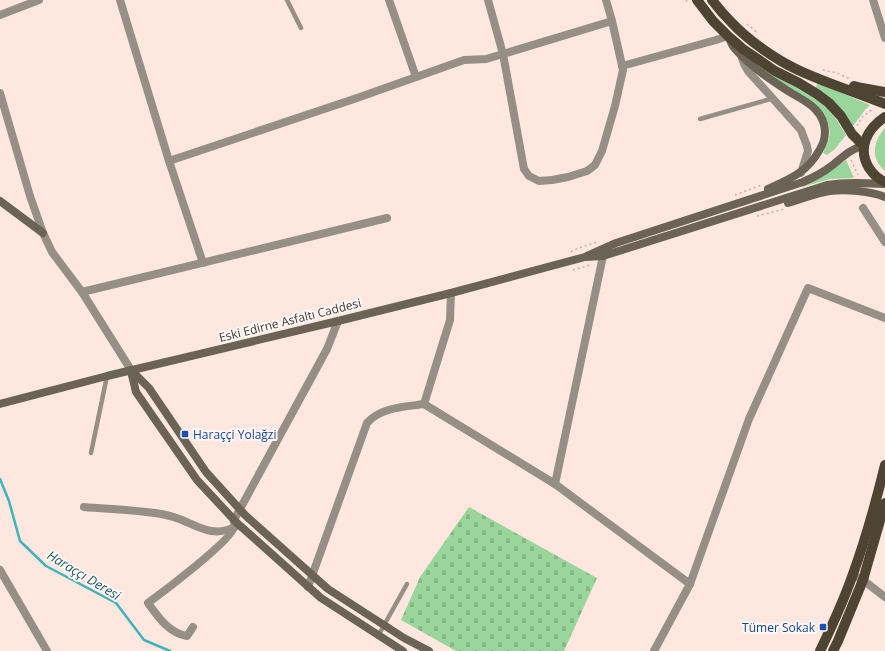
<svg xmlns="http://www.w3.org/2000/svg" width="885" height="651" font-family="'Open Sans',sans-serif">
	<defs>
		<pattern id="cemetery-stones" width="16" height="16" patternUnits="userSpaceOnUse"><rect width="16" height="16" fill="#9ad69b"/><path d="M2 7V4a2 2 0 0 1 4 0v3zM10 15v-3a2 2 0 0 1 4 0v3z" fill="#86b886"/></pattern>
	</defs>
	<rect width="100%" height="100%" fill="#fee7de"/>
	<g fill="#9ad69b">
		<path d="M755,64L792,84L820,102L828,109L836,119L846,135L835,149L827,155L823,153C831,137 833,130 823,115Z"/>
		<polygon points="818,83 870,105 865,110 853,126 815,88"/>
		<path d="M885,128V171C870,158 873,142 885,128Z"/>
		<polygon points="846,160 854,178 830,179 802,187 802,185 827,174"/>
	</g>
	<polygon fill="url(#cemetery-stones)" points="469,507 597,578 564,651 456,651 401,620 420,577"/>
	<g fill="none" stroke-linecap="round" stroke-linejoin="round">
		<polyline stroke="#3fb2bc" stroke-width="2.5" points="0,479 9,501 20,541 46,566 116,603 144,640 170,651"/>
		<g stroke="#c5b1aa" stroke-width="1.5" stroke-dasharray="2 3" stroke-linecap="butt">
			<polyline points="686,0 689,4"/>
			<polyline points="747,24 758,33"/>
			<polyline points="823,70 837,73 850,79"/>
			<polyline points="857,126 862,117 873,109"/>
			<polyline points="851,160 858,175"/>
			<polyline points="735,195 762,185"/>
			<polyline points="757,216 784,209"/>
			<polyline points="571,252 576,249 597,242"/>
			<polyline points="573,270 590,265"/>
		</g>
		<g stroke="#958f86" stroke-width="4.5">
			<polyline points="287,0 301,28"/>
			<polyline points="700,119 767,100 773,98"/>
			<polyline points="91,453 107,376"/>
			<polyline points="378,636 407,584"/>
		</g>
		<g stroke="#958f86" stroke-width="8">
			<polyline points="120,0 169,161 203,263"/>
			<polyline points="389,0 416,77"/>
			<polyline points="488,0 503,54 524,169 529,176 539,181 552,180 568,177 587,171 595,165 602,151 615,106 623,70 612,21 606,0"/>
			<polyline points="873,0 885,38"/>
			<polyline points="0,15 39,0"/>
			<polyline points="741,55 744,64 748,71 801,130 807,146 808,151 801,173"/>
			<polyline points="622,66 716,40 728,36"/>
			<polyline points="0,93 30,196 43,233 52,252 82,292 131,370"/>
			<polyline points="169,161 357,98 464,60 486,59 503,54 612,21"/>
			<polyline points="863,208 885,242"/>
			<polyline points="82,292 387,218"/>
			<polyline points="451,293 450,320 424,404 555,484 690,584"/>
			<polyline points="555,484 603,256"/>
			<path d="M84,507C107,509 131,510 155,513C163,514 174,517 182,520C201,528 214,537 235,527"/>
			<polyline points="0,570 47,651"/>
			<polyline points="853,575 863,580 885,597"/>
			<path d="M308,587L367,423C381,407 405,407 424,404"/>
			<path d="M193,627L187,636C169,633 158,617 148,603C163,592 232,540 234,527C235,525 234,522 234,520L327,349L338,321"/>
			<polyline points="654,651 690,584 749,419 808,288 885,318"/>
		</g>
		<g stroke="#6b6355" stroke-width="8">
			<path d="M729,38C731,42 732,46 735,49C748,64 769,79 785,89C795,96 808,101 816,110C826,121 828,136 820,149C808,172 790,179 768,189"/>
			<polyline points="0,201 43,233"/>
			<path d="M788,203C802,199 816,193 830,191C846,189 870,191 885,197"/>
			<path d="M587,256L616,243L803,182C812,178 821,174 830,167C841,159 850,148 864,146"/>
			<polyline points="131,370 149,388 206,472 245,515 328,589 404,638 429,651"/>
			<polyline points="131,371 136,392 197,480 237,523 321,598 403,651"/>
			<path d="M0,404L107,376L338,321L451,293L585,257L603,256L827,185C846,182 865,183 885,184"/>
		</g>
		<g stroke="#4e4434" stroke-width="10">
			<polyline points="697,0 713,21 728,36 743,49 775,71 799,83 817,94 829,103 841,116 852,134 864,146"/>
			<path d="M712,0C718,8 725,16 732,23C748,40 775,59 796,69C825,83 856,92 885,104"/>
			<polyline points="854,86 862,88 885,92"/>
			<path d="M885,117C867,129 857,148 869,168C873,174 878,179 885,182"/>
			<path d="M820,651C832,626 844,600 853,574C866,538 876,502 885,465"/>
			<polyline points="833,651 838,641 863,580 885,503"/>
		</g>
	</g>
	<g fill="#1a4fb4" stroke="#fef8f6" stroke-width="1.5">
		<rect x="181" y="430" width="8" height="8" rx="2"/>
		<rect x="819" y="623" width="8" height="8" rx="2"/>
	</g>
	<g text-anchor="middle" dominant-baseline="central" stroke-width="4" stroke-linejoin="round" paint-order="stroke">
		<g font-size="12" fill="#423733" stroke="#fef8f6">
			<text transform="translate(290 320) rotate(-14)">Eski Edirne Asfaltı Caddesi</text>
		</g>
		<g font-size="12" fill="#164399" stroke="#fef8f6" text-anchor="start">
			<text x="193" y="434">Haraççi Yolağzi</text>
			<text x="815" y="627" text-anchor="end">Tümer Sokak</text>
		</g>
		<g font-size="13" font-style="italic" fill="#1b5a60" stroke="#fef8f6">
			<text transform="translate(84 575) rotate(31)">Haraççı Deresi</text>
		</g>
	</g>
</svg>
